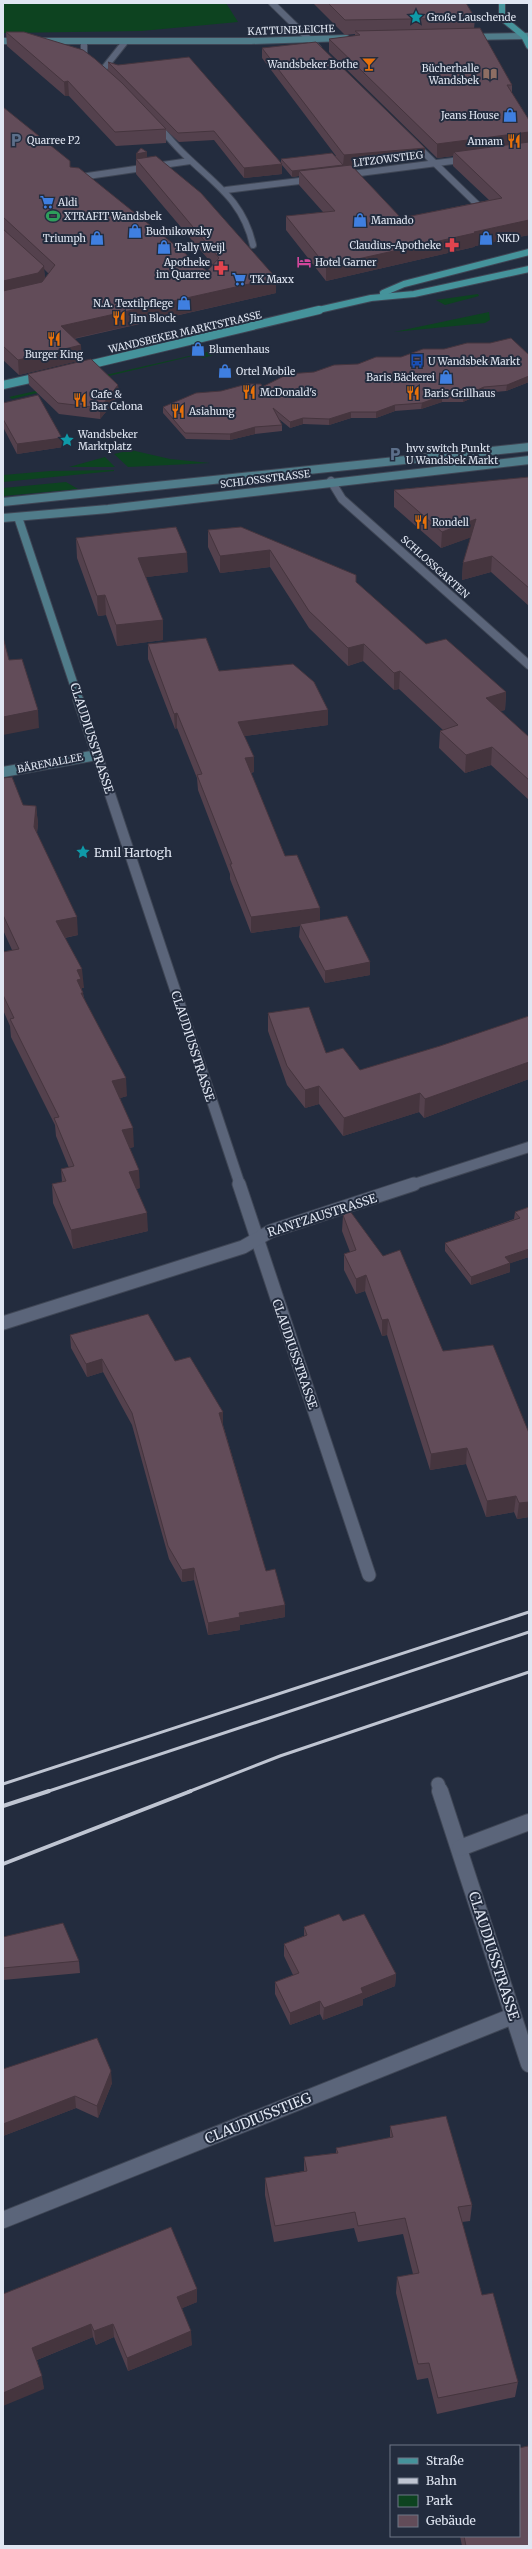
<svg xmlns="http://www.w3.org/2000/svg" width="532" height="2549" font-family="Merriweather,serif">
	<rect width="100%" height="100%" fill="#232c3e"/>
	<g fill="#0d4320">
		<polygon points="3,3 226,3 238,22 141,31 3,33"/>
		<polygon points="478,294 479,296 445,305 436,300"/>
		<polygon points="489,312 490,320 485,323 394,332"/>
		<polygon points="220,349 223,352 203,358 197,355 12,399 9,397"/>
		<polygon points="131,450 170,459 210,463 128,467 114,454"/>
		<polygon points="105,457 115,467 69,467"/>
		<polygon points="50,471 114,470 114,471 3,482 3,475"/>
		<polygon points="66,482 78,489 3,496 3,488"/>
	</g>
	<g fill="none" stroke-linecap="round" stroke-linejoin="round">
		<defs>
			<g id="street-far4">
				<polyline points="272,3 318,48"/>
				<polyline points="84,41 84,58 91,63"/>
				<polyline points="102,71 125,42"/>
				<path d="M155,122C165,133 175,146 186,156C217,186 243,201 253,245"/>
				<polyline points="413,142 483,210"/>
				<polyline points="344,175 468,159"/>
				<polyline points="74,178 190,161"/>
				<polyline points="226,190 316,179"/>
			</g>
			<polyline id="street-far3" points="331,481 342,499 529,665"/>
			<g id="street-far2">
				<polyline points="97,755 240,1185"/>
				<polyline points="411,1185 529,1147"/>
			</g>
			<g id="street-far1">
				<polyline points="239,1184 369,1575"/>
				<polyline points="3,1323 243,1247 271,1231 414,1184"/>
				<polyline points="438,1784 441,1792"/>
			</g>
			<g id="street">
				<polyline points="440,1791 529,2064"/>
				<polyline points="460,1848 529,1822"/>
				<polyline points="3,2220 513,2016"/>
			</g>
			<g id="secondary-far2">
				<polyline points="468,37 529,36"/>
				<polyline points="3,41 251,41 346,38"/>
			</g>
			<g id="secondary-far1">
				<polyline points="3,502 529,447"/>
				<polyline points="18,517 79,700"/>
				<polyline points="3,518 108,509 529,460"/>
			</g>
			<polyline id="secondary" points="3,772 97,755 78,699"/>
			<g id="primary-far1">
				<polyline points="502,3 502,18 524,36 529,46"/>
				<polyline points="383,293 404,284 529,252"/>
				<polyline points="314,311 371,298 414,294 529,269"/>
			</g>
			<g id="primary">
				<polyline points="80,367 319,310"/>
				<polyline points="3,385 43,376"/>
			</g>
		</defs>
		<use href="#street-far4" stroke="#3f4655" stroke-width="8"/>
		<use href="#street-far3" stroke="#3f4655" stroke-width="10"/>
		<use href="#street-far2" stroke="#3f4655" stroke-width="12"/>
		<use href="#street-far1" stroke="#3f4655" stroke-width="15"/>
		<use href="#street" stroke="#3f4655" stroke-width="18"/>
		<use href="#secondary-far2" stroke="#3f4655" stroke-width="8"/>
		<use href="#secondary-far1" stroke="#3f4655" stroke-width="10"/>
		<use href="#secondary" stroke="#3f4655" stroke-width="12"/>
		<use href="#primary-far1" stroke="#3f4655" stroke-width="8"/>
		<use href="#primary" stroke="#3f4655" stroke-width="10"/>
		<use href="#street-far4" stroke="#5b657a" stroke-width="6"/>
		<use href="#street-far3" stroke="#5b657a" stroke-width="8"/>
		<use href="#street-far2" stroke="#5b657a" stroke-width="10"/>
		<use href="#street-far1" stroke="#5b657a" stroke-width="13"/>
		<use href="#street" stroke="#5b657a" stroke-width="16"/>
		<use href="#secondary-far2" stroke="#507c8a" stroke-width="6"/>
		<use href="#secondary-far1" stroke="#507c8a" stroke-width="8"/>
		<use href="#secondary" stroke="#507c8a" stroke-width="10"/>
		<use href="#primary-far1" stroke="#45939b" stroke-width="6"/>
		<use href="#primary" stroke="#45939b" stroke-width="8"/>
		<g stroke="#bfc5d2" stroke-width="3">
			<polyline points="3,1784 529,1612"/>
			<polyline points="46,1792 529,1632"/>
			<polyline points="188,1792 280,1756 529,1672"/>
		</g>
		<g stroke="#bfc5d2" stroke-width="4">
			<polyline points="3,1806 49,1791"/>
			<polyline points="3,1864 191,1791"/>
		</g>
	</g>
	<g fill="#54414d" fill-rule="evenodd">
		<polygon points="313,3 466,3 475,18 474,29 512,85 512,93 529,120 529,235 475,246 474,247 326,281 286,230 286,216 323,212 299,185 299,176 292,177 282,165 282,174 244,178 214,140 179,142 166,130 166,143 116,146 69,96 65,96 7,46 6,32 108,71 108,62 281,163 281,159 336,156 262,58 262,48 425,148 424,159 352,166 401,218 489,200 453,166 453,156 437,158 329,52 329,39 355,36 355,34 345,35"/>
		<path d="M3,107L70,167L207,271L213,265L136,174V154L147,158L276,293L74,339L82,360L19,375L3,360ZM44,269L49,274L45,279Z"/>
		<polygon points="529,355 529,382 506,391 483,393 463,402 442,402 421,409 395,411 376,418 351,418 329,425 303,424 290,428 279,419 282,425 282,431 255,434 230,440 186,439 163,413 163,407 221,391"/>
		<polygon points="28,374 118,385 119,396 100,419 59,414 29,385"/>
		<polygon points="3,403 63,447 17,454 3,427"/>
		<polygon points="529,477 529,606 491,572 462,580 463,563 471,537 441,548 394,507 394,490"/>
		<polygon points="241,527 356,582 426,644 506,692 505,710 500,711 529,737 529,800 491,765 465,773 439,748 440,731 443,730 399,689 394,690 363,661 348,666 309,628 270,567 220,573 208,547 208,530"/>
		<polygon points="76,538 188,572 146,577 163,640 117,646 106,615 98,616 77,558"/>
		<polygon points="148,644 219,671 328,725 244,736 254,772 251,773 285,856 320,908 320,921 370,975 325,983 299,937 300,926 251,933 230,879 230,874 198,790 197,778 177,728 175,729 148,659"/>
		<polygon points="3,778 23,805 36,806 38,824 37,833 78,935 65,938 84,988 82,988 82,990 83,993 84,998 127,1096 120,1098 134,1147 129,1148 140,1188 136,1189 148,1231 73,1249 53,1203 52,1184 62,1182 61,1169 69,1168 56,1136 55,1125 11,1037 10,1026 3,1010 3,952 12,950 3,930"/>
		<polygon points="268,1013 326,1053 360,1070 440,1046 529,1016 529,1079 424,1118 419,1112 343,1136 319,1104 305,1108 287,1085 268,1031"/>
		<polygon points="529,1207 529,1257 510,1263 510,1272 471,1285 445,1251 445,1243 514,1219 515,1212"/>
		<polygon points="343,1215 443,1351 529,1433 529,1517 517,1519 514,1512 486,1517 466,1464 430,1470 387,1335 382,1336 365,1291 356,1294 344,1270 344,1254 350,1252 342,1231"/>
		<polygon points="70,1335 175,1361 223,1412 223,1425 266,1571 285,1605 285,1617 240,1625 240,1630 208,1635 194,1580 182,1582 169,1559 132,1425 103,1372 87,1377 71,1348"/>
		<polygon points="343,1921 396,1974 395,1986 363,1999 363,2005 323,2020 320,2014 290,2025 275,1994 275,1982 293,1975 284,1956 284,1944 304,1936 304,1927"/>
		<polygon points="3,1937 79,1961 80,1973 3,1980"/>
		<polygon points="3,2069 112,2083 98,2118 76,2108 3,2136"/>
		<polygon points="390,2126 472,2205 470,2221 462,2222 482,2295 518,2382 515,2397 437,2414 428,2378 417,2380 396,2293 397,2277 413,2274 403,2234 358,2242 354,2228 274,2242 265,2195 265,2178 304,2171 304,2157 336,2153 336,2148 390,2138"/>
		<polygon points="197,2289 197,2302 182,2308 192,2345 128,2371 114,2337 96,2345 93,2337 37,2360 44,2389 3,2294"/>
		<polygon points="460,2536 519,2536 529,2546 462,2546"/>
	</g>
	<g fill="#45353e">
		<polygon points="68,81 69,96 65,96 64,82"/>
		<polygon points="529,132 528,146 454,152 453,156 437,158 437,144"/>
		<polygon points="425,148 424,159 343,166 299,171 299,176 292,177 292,171 343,165 344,155"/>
		<polygon points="147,152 147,163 136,160 136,154"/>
		<polygon points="282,164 282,174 244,178 244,168"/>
		<polygon points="529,220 529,235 475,246 474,247 326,281 326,266 474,232"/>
		<polygon points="44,266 45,281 3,296 3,281"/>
		<polygon points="276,278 276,293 62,341 61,326"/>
		<polygon points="81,345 82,360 19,375 18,360"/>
		<polygon points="529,376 529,382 506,391 507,385"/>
		<polygon points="118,385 119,396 100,419 100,408"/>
		<polygon points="484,387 483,393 463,402 463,396"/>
		<polygon points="442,396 442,402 421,409 422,403"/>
		<polygon points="395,405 395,411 376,418 376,412"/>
		<polygon points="351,412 351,418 329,425 329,419"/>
		<polygon points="303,418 303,424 290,428 290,422"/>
		<polygon points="255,427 255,434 230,440 230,434"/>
		<polygon points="62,438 63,447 17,454 17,444"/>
		<polygon points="476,519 475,536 441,548 442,532"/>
		<polygon points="270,550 270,567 220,573 220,556"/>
		<polygon points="187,553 188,572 139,578 138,558"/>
		<polygon points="492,556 491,572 462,580 463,563"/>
		<polygon points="105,595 106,615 98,616 97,596"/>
		<polygon points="163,620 163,640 117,646 116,625"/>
		<polygon points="364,644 363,661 348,666 348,648"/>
		<polygon points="400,671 399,689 394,690 394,673"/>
		<polygon points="506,692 505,710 485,716 486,698"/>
		<polygon points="38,710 39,728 3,735 3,717"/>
		<polygon points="328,710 328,725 238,737 238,722"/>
		<polygon points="177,713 177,728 175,729 174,714"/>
		<polygon points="492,747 491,765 465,773 466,755"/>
		<polygon points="254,757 254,772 245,773 245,758"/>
		<polygon points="36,806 38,824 35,845 34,827"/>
		<polygon points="320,908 320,923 300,924 300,926 251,933 251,917"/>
		<polygon points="77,917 78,935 57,939 56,921"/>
		<polygon points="370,962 370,975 325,983 325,971"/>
		<polygon points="82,969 84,988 82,988 82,993 83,993 84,1011 78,999 77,970"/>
		<polygon points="529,1062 529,1079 424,1118 425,1099"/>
		<polygon points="126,1078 127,1096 113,1100 112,1081"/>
		<polygon points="319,1086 319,1104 305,1108 305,1090"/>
		<polygon points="420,1093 419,1112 343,1136 344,1118"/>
		<polygon points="133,1128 134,1147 123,1149 122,1130"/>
		<polygon points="139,1170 140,1188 129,1191 129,1172"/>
		<polygon points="147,1213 148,1231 73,1249 71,1230"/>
		<polygon points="529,1249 529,1257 505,1265 505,1257"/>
		<polygon points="510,1263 510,1272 471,1285 471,1277"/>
		<polygon points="366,1275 365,1291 356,1294 356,1279"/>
		<polygon points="388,1319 387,1335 382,1336 382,1320"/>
		<polygon points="102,1359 103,1372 87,1377 86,1364"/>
		<polygon points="223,1412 223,1424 219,1426 219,1413"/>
		<polygon points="467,1448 466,1464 430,1470 431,1454"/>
		<polygon points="516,1496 514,1512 486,1517 487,1501"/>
		<polygon points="529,1502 529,1517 517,1519 519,1503"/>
		<polygon points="194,1568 194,1580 182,1582 182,1570"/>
		<polygon points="285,1605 285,1617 240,1625 240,1630 208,1635 208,1623 239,1613"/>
		<polygon points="396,1974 395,1986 363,1999 363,2005 323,2020 324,2008 361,1988"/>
		<polygon points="320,2001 320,2014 290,2025 290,2013"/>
		<polygon points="111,2071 112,2083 98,2118 97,2106"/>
		<polygon points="75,2096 76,2108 3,2136 3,2124"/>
		<polygon points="197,2289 197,2302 178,2310 177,2297"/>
		<polygon points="91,2324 93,2337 34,2361 32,2348"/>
		<polygon points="113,2324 114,2337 96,2345 94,2331"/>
		<polygon points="191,2331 192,2345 128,2371 127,2358"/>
		<polygon points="42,2376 44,2389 3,2406 3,2393"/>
	</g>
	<g fill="#624c59" stroke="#45353e">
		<polygon points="328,3 466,3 475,18 345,20"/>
		<polygon points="480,28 512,85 507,85 529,120 529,132 437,144 329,39 360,35 355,31"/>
		<polygon points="6,32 24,32 83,50 95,59 122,83 166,129 115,132 68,81 64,82"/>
		<polygon points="316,42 425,148 344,155 262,48"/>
		<polygon points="189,57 282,164 244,168 214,131 178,133 108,62 118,65"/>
		<polygon points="3,107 70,161 70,167 79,168 207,271 219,258 136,159 156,156 201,193 276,278 61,326 81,345 18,360 3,346 3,291 42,282 55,265 3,217"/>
		<polygon points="529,142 529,220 474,232 475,233 326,266 286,216 335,211 299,171 351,165 401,218 502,198 454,152"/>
		<polygon points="141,148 147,152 136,154"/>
		<polygon points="332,153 343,165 292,171 281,159"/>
		<polygon points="3,229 44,266 38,273 3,281"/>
		<polygon points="511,338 529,355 529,376 507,385 484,387 463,396 442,396 422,403 395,405 376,412 351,412 329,419 303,418 290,422 273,408 282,425 255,427 230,434 185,433 163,407 196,393 221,391 247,384 261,384 262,387 288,374 314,372 334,365 358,364 376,357 401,357 423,349 444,349 467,343 490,343"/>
		<polygon points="91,359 118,385 100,408 58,403 28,374"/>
		<polygon points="38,395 62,438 17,444 3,419 3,403"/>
		<polygon points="529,477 529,588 492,556 463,563 476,519 442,532 394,490"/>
		<polygon points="176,527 187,553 138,558 163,620 116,625 105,595 97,596 76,538"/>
		<polygon points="241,527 356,575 356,582 426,644 446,639 506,692 486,698 529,737 529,780 492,747 466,755 440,731 458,725 400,671 394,673 364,644 348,648 309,611 270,550 220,556 208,530"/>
		<polygon points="3,637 9,660 22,659 38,710 3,717"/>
		<polygon points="206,638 219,671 293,664 314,682 328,710 238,722 254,757 245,758 285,856 297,855 320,908 251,917 230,864 232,864 197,775 202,774 177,713 174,714 148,644"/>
		<polygon points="12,777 23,805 36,806 34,827 77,917 56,921 82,969 77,970 81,979 77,980 83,993 81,993 126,1078 112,1081 133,1128 122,1130 139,1170 129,1172 147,1213 71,1230 52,1184 66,1181 61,1169 74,1166 54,1118 59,1117 10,1019 14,1018 3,995 3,952 19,949 3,915 3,778"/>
		<polygon points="347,916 370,962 325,971 300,924"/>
		<polygon points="309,1007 326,1053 343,1048 360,1070 440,1046 529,1016 529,1062 425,1099 420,1093 344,1118 319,1086 305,1090 287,1066 268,1013"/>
		<polygon points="529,1207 529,1249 505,1257 510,1263 471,1277 445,1243 520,1218 515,1212"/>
		<polygon points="350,1211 383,1256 400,1250 443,1351 493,1345 529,1433 529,1502 519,1503 516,1496 487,1501 467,1448 431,1454 388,1319 382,1320 366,1275 356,1279 344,1254 356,1250 343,1215"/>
		<polygon points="148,1314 175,1361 190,1357 223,1412 219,1413 266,1571 275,1569 285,1605 239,1613 240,1617 208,1623 194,1568 182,1570 168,1546 132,1413 102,1359 86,1364 70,1335"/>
		<polygon points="339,1914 343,1921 364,1914 396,1974 361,1988 363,1993 324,2008 320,2001 290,2013 275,1982 299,1973 284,1944 307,1935 304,1927"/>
		<polygon points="63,1923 79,1961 3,1968 3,1937"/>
		<polygon points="97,2038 111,2071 97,2106 75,2096 3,2124 3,2069"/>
		<polygon points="446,2116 472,2205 458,2207 482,2295 493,2293 518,2382 438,2398 429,2363 418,2364 397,2277 419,2273 405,2218 358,2226 355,2212 275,2226 265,2178 307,2171 304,2157 338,2153 336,2148 393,2137 390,2126"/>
		<polygon points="171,2227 197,2289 177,2297 191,2331 127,2358 113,2324 94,2331 91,2324 32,2348 42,2376 3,2393 3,2294"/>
		<polygon points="528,2446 529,2449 529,2546 466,2546 464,2536 519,2536 519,2448"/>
	</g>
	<defs>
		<symbol id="sight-bare" viewBox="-9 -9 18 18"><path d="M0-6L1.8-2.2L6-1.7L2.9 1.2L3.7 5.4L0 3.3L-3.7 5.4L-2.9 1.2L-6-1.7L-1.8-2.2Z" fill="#0f9aa8" stroke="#232c3e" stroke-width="2.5" paint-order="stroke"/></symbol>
		<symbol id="bar-bare" viewBox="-9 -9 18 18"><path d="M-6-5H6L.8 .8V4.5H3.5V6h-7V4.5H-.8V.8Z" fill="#e8710a" stroke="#232c3e" stroke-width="2.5" paint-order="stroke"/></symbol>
		<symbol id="library-bare" viewBox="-9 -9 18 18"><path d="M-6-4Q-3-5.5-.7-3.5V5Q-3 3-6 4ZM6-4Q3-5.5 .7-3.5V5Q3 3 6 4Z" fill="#8d6e63" stroke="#232c3e" stroke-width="2.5" paint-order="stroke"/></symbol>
		<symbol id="shop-bare" viewBox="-9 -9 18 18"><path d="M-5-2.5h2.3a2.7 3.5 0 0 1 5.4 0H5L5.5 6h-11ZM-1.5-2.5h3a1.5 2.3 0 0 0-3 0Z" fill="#3f7fe0" stroke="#232c3e" stroke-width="2.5" paint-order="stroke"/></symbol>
		<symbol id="parking-bare" viewBox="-9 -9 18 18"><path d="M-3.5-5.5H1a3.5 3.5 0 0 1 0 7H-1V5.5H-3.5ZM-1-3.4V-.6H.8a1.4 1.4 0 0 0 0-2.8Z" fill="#5c6f8a" stroke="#232c3e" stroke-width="2.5" paint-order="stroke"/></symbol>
		<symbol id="restaurant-bare" viewBox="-9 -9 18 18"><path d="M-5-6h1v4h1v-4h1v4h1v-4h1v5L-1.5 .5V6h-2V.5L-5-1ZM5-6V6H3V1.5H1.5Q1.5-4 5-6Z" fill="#e8710a" stroke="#232c3e" stroke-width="2.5" paint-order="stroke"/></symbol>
		<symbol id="supermarket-bare" viewBox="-9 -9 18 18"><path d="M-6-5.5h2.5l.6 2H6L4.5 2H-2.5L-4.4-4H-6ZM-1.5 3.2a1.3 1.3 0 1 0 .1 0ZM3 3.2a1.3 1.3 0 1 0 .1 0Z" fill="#3f7fe0" stroke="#232c3e" stroke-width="2.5" paint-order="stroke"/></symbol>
		<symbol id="stadium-bare" viewBox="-9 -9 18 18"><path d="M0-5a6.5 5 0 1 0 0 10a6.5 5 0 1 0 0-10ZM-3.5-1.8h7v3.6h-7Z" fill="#2e9e5b" stroke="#232c3e" stroke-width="2.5" paint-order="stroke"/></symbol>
		<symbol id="pharmacy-bare" viewBox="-9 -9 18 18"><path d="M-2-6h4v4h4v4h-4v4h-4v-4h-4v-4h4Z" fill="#e0444e" stroke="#232c3e" stroke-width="2.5" paint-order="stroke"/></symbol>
		<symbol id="hotel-bare" viewBox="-9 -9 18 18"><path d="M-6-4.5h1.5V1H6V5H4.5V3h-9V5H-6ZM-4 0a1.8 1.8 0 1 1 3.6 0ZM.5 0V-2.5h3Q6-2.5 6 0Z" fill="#d1479c" stroke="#232c3e" stroke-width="2.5" paint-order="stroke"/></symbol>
		<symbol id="bus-bare" viewBox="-9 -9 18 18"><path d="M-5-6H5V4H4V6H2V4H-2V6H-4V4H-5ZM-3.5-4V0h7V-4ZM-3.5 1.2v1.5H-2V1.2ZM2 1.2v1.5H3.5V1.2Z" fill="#1a4fb4" stroke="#232c3e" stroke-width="2.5" paint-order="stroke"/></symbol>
	</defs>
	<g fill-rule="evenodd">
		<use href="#sight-bare" x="406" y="7" width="20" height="20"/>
		<use href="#bar-bare" x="359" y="54" width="20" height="20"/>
		<use href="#library-bare" x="480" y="64" width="20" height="20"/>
		<use href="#shop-bare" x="500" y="105" width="20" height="20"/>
		<use href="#parking-bare" x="6" y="130" width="20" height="20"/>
		<use href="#restaurant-bare" x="504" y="131" width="20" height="20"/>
		<use href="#supermarket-bare" x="37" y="192" width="20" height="20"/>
		<use href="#stadium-bare" x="43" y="206" width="20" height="20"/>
		<use href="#shop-bare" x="350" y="210" width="20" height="20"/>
		<use href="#shop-bare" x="125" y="221" width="20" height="20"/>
		<use href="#shop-bare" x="87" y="228" width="20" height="20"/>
		<use href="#shop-bare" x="476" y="228" width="20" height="20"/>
		<use href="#pharmacy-bare" x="442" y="235" width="20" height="20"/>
		<use href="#shop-bare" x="154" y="237" width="20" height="20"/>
		<use href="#hotel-bare" x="294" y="252" width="20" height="20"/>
		<use href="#pharmacy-bare" x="211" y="258" width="20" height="20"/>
		<use href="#supermarket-bare" x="229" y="269" width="20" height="20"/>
		<use href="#shop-bare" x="174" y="293" width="20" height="20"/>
		<use href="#restaurant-bare" x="109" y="308" width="20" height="20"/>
		<use href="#restaurant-bare" x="44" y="329" width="20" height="20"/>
		<use href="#shop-bare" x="188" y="339" width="20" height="20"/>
		<use href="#bus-bare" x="407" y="351" width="20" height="20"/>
		<use href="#shop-bare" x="215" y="361" width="20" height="20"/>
		<use href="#shop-bare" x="436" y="367" width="20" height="20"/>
		<use href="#restaurant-bare" x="239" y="382" width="20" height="20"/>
		<use href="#restaurant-bare" x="403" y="383" width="20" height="20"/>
		<use href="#restaurant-bare" x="70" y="390" width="20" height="20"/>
		<use href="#restaurant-bare" x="168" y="401" width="20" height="20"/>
		<use href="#sight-bare" x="57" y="430" width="20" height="20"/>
		<use href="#parking-bare" x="385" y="444" width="20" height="20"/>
		<use href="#restaurant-bare" x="411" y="512" width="20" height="20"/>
		<use href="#sight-bare" x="73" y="842" width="20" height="20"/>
	</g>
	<g text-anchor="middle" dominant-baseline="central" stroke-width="4" stroke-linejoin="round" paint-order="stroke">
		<g font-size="10" fill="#e0e6f2" stroke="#232c3e" text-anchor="start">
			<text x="427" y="17">Große Lauschende</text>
			<text x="358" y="64" text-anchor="end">Wandsbeker Bothe</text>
			<text x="479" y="68" text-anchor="end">Bücherhalle<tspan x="479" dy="12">Wandsbek</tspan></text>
			<text x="499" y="115" text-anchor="end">Jeans House</text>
			<text x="27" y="140">Quarree P2</text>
			<text x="503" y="141" text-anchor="end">Annam</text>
			<text x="58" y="202">Aldi</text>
			<text x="64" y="216">XTRAFIT Wandsbek</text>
			<text x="371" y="220">Mamado</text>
			<text x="146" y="231">Budnikowsky</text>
			<text x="86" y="238" text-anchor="end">Triumph</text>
			<text x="497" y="238">NKD</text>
			<text x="441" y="245" text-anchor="end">Claudius-Apotheke</text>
			<text x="175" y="247">Tally Weijl</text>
			<text x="210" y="262" text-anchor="end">Apotheke<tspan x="210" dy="12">im Quarree</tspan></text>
			<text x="315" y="262">Hotel Garner</text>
			<text x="250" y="279">TK Maxx</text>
			<text x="173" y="303" text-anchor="end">N.A. Textilpflege</text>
			<text x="130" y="318">Jim Block</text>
			<text x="209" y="349">Blumenhaus</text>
			<text x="54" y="354" text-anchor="middle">Burger King</text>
			<text x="428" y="361">U Wandsbek Markt</text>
			<text x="236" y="371">Ortel Mobile</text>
			<text x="435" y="377" text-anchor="end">Baris Bäckerei</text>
			<text x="260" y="392">McDonald's</text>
			<text x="424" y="393">Baris Grillhaus</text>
			<text x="91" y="394">Cafe &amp;<tspan x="91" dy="12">Bar Celona</tspan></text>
			<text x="189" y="411">Asiahung</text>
			<text x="78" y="434">Wandsbeker<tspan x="78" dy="12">Marktplatz</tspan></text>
			<text x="406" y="448">hvv switch Punkt<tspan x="406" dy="12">U Wandsbek Markt</tspan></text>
			<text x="432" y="522">Rondell</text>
		</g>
		<g font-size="10" fill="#e0e6f2" stroke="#232c3e">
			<text transform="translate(291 30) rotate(-2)">KATTUNBLEICHE</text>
			<text transform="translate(388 159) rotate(-7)">LITZOWSTIEG</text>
			<text transform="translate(185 332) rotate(-13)">WANDSBEKER MARKTSTRASSE</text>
			<text transform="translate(265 479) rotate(-7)">SCHLOSSSTRASSE</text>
			<text transform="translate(435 567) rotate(42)">SCHLOSSGARTEN</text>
			<text transform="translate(50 763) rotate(-11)">BÄRENALLEE</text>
		</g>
		<g font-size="12" fill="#e0e6f2" stroke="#232c3e">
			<text transform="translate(92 738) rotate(72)">CLAUDIUSSTRASSE</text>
			<text transform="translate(193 1046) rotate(72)">CLAUDIUSSTRASSE</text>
			<text transform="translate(322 1215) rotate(-18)">RANTZAUSTRASSE</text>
			<text transform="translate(295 1354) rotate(71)">CLAUDIUSSTRASSE</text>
		</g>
		<g font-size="12" fill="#e0e6f2" stroke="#232c3e" text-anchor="start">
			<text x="94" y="852">Emil Hartogh</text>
		</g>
		<g font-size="14" fill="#e0e6f2" stroke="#232c3e">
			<text transform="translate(494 1956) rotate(72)">CLAUDIUSSTRASSE</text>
			<text transform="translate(258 2118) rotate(-22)">CLAUDIUSSTIEG</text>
		</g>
	</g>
	<rect width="532" height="2549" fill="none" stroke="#e0e6f2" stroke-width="8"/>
	<rect x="390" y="2445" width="130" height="92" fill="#232c3e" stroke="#6f7686"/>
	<rect x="398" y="2458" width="20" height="6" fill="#45939b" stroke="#6f7686"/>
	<text x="426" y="2465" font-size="12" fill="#e0e6f2">Straße</text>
	<rect x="398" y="2478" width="20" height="6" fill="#bfc5d2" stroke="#6f7686"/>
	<text x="426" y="2485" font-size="12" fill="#e0e6f2">Bahn</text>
	<rect x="398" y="2495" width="20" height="12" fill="#0d4320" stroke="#6f7686"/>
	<text x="426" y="2505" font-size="12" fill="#e0e6f2">Park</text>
	<rect x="398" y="2515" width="20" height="12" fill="#624c59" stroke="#6f7686"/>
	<text x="426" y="2525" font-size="12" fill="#e0e6f2">Gebäude</text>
</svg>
